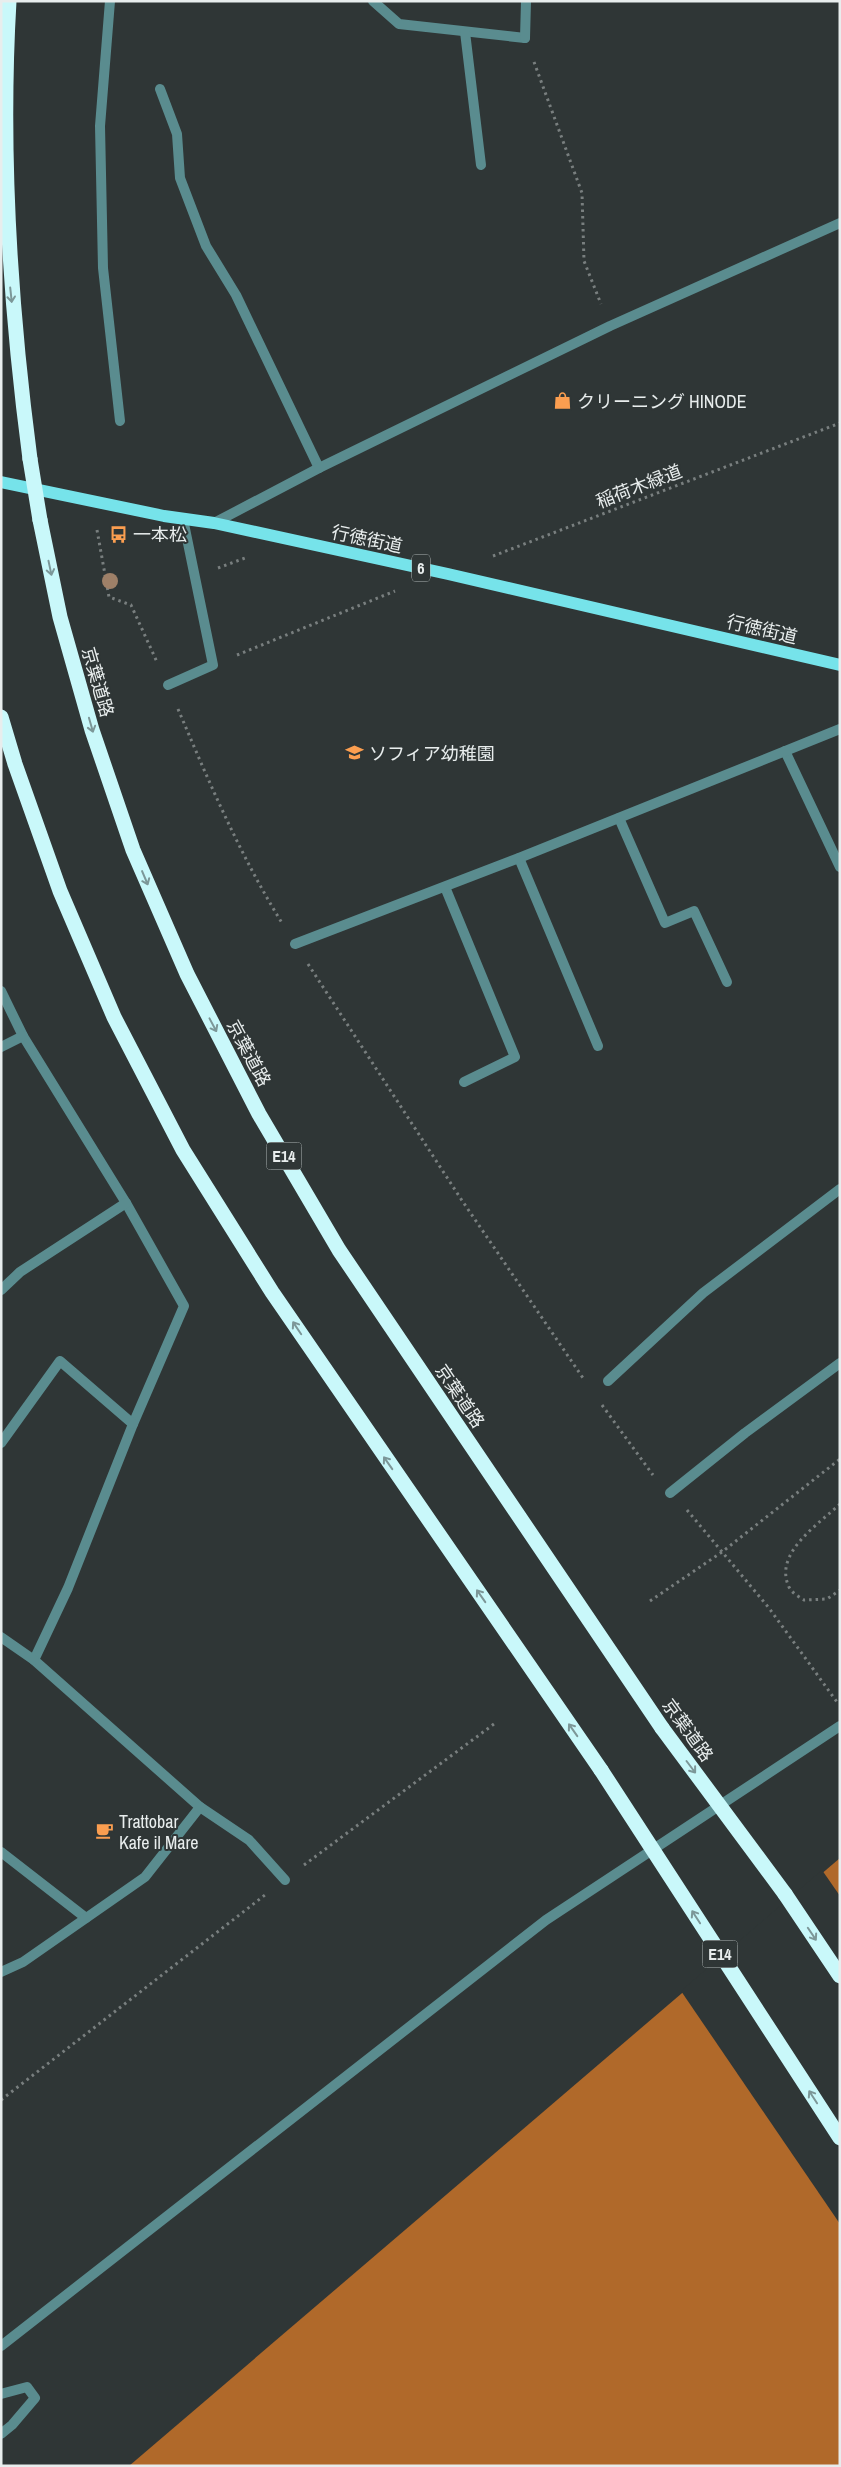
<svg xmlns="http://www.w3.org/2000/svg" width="841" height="2467" font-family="'Archivo Narrow','Noto Sans JP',sans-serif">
	<rect width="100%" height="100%" fill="#2f3636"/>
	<polygon fill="#b0692a" points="840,1858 840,2466 129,2466"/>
	<polygon fill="#2f3636" points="822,1870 840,1896 840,2224 681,1991"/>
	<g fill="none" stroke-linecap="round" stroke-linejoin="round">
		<g stroke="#797f7f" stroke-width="3" stroke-dasharray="2.5 4" stroke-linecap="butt">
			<polyline points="534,62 582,193 584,261 601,304"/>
			<polyline points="97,530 109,597 131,605 157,662"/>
			<polyline points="493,556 840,423"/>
			<polyline points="218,568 245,558"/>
			<polyline points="237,655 395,591"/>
			<path d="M178,709C209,782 240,855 282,923"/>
			<polyline points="308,964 461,1199 583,1378"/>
			<polyline points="602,1405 653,1475"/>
			<path d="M840,1504C819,1524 773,1553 789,1587C792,1593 799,1597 804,1600L827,1599L840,1590"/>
			<polyline points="687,1510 769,1608 837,1702"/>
			<polyline points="650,1601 722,1552 840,1459"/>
			<polyline points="304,1865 494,1724"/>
			<polyline points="1,2100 265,1895"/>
		</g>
		<g stroke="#5a8c8f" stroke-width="10">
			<polyline points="373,1 399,24 525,38"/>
			<polyline points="1,1852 86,1918"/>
			<polyline points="1,2394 27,2387 35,2398 12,2425 1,2434"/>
		</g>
		<g stroke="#5a8c8f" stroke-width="10">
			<polyline points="110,1 100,126 103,268 120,421"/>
			<polyline points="465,32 481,165"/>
			<polyline points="525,38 526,1"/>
			<polyline points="160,89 177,134 180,178 206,246 236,295 319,468"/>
			<polyline points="214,523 319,468 610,326 840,223"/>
			<polyline points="168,685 213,665 183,519"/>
			<polyline points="785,751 840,867"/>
			<polyline points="619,818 665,923 694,911 727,982"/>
			<polyline points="519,858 598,1046"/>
			<polyline points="445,887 515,1057 464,1082"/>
			<polyline points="295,944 519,858 840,729"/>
			<polyline points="1,991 23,1036 126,1203 184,1306 133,1424 68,1588 34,1660 200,1807 145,1877 23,1962 1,1972"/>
			<polyline points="1,1047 23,1036"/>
			<polyline points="1,1290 20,1272 126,1203"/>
			<polyline points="608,1381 703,1293 840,1189"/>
			<polyline points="1,1443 60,1361 133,1424"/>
			<polyline points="670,1493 745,1433 840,1363"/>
			<polyline points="1,1637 34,1660"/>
			<polyline points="200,1807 249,1840 285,1880"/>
			<polyline points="1,2346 546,1920 840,1726"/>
		</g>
		<polyline stroke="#76e3ea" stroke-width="12" points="1,482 164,516 214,523 448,574 840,665"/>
		<g stroke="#c9f8fa" stroke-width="15">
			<path d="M9,1C0,154 10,307 30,459"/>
			<polyline points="40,520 60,617 92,730 133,850 187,974 259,1114 339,1250 662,1728"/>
			<polyline points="1,717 15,764 60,891 114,1017 183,1150 272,1292 601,1770"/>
			<polyline points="785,1894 840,1976"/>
		</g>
		<g stroke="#c9f8fa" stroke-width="15">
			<polyline points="30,459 40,520"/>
			<polyline points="662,1728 785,1894"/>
			<polyline points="601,1770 840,2138"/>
		</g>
	</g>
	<circle fill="#9e8068" cx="110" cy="581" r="8"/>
	<defs><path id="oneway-shaft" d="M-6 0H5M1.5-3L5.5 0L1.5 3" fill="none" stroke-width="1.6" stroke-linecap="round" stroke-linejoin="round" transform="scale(1.25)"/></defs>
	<g stroke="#7c9798">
		<use href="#oneway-shaft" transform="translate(11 295) rotate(84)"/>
		<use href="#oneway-shaft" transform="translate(50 568) rotate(78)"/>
		<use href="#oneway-shaft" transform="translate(91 725) rotate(74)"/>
		<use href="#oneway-shaft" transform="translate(145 878) rotate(67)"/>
		<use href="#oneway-shaft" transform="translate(213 1025) rotate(62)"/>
		<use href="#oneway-shaft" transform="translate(297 1328) rotate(-124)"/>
		<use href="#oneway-shaft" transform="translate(388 1463) rotate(-125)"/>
		<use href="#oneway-shaft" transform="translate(481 1596) rotate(-125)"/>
		<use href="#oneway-shaft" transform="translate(573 1730) rotate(-125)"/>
		<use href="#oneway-shaft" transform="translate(691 1767) rotate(53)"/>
		<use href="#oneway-shaft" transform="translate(696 1917) rotate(-123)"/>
		<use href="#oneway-shaft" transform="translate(812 1934) rotate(56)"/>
		<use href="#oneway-shaft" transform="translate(813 2097) rotate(-123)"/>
	</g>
	<defs>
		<symbol id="shop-bare" viewBox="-9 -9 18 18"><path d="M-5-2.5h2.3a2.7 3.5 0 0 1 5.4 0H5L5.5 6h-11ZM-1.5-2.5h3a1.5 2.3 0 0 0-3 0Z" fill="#fb9e50" stroke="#2f3636" stroke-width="2.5" paint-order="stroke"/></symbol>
		<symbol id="bus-bare" viewBox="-9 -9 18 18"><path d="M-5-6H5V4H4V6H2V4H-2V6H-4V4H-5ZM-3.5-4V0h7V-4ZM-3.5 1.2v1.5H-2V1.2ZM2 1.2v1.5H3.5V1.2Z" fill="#fb9e50" stroke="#2f3636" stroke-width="2.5" paint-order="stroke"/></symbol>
		<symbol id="school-bare" viewBox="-9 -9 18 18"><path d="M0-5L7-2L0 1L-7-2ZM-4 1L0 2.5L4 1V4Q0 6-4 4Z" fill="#fb9e50" stroke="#2f3636" stroke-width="2.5" paint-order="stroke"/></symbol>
		<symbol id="cafe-bare" viewBox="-9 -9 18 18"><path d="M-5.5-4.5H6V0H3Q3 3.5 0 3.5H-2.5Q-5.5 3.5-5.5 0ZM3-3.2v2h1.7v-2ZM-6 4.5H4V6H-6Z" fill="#fb9e50" stroke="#2f3636" stroke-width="2.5" paint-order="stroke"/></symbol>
	</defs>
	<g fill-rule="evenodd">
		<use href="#shop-bare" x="550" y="388" width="25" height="25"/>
		<use href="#bus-bare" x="106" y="522" width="25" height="25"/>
		<use href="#school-bare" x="342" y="740" width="25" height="25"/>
		<use href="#cafe-bare" x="92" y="1818" width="25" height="25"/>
	</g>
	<g text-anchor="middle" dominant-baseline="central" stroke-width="4" stroke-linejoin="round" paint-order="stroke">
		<g fill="#2f3636" stroke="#b0b6b6" stroke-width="1">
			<rect x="412" y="554.5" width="18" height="27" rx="4"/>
			<rect x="266.5" y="1142.5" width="35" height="27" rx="4"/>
			<rect x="702.5" y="1940.5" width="35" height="27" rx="4"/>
		</g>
		<g font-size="16" font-weight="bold" fill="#e8eded">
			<text x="421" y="568">6</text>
			<text x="284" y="1156">E14</text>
			<text x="720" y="1954">E14</text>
		</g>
		<g font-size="18" fill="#e8eded" stroke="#2f3636" text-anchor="start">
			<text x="577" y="401">クリーニング HINODE</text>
			<text x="133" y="534">一本松</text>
			<text x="369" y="753">ソフィア幼稚園</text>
			<text x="119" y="1821">Trattobar<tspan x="119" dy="21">Kafe il Mare</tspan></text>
		</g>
		<g font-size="18" fill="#e8eded" stroke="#2f3636">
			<text transform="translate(639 486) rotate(-21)">稲荷木緑道</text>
			<text transform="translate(367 539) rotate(12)">行徳街道</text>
			<text transform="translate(762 629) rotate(13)">行徳街道</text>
			<text transform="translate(98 682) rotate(74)">京葉道路</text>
			<text transform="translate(249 1053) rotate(62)">京葉道路</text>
			<text transform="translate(460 1396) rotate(56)">京葉道路</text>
			<text transform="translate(688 1730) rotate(54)">京葉道路</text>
		</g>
	</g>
	<rect width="841" height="2467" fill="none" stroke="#e8eded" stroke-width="5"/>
</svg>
